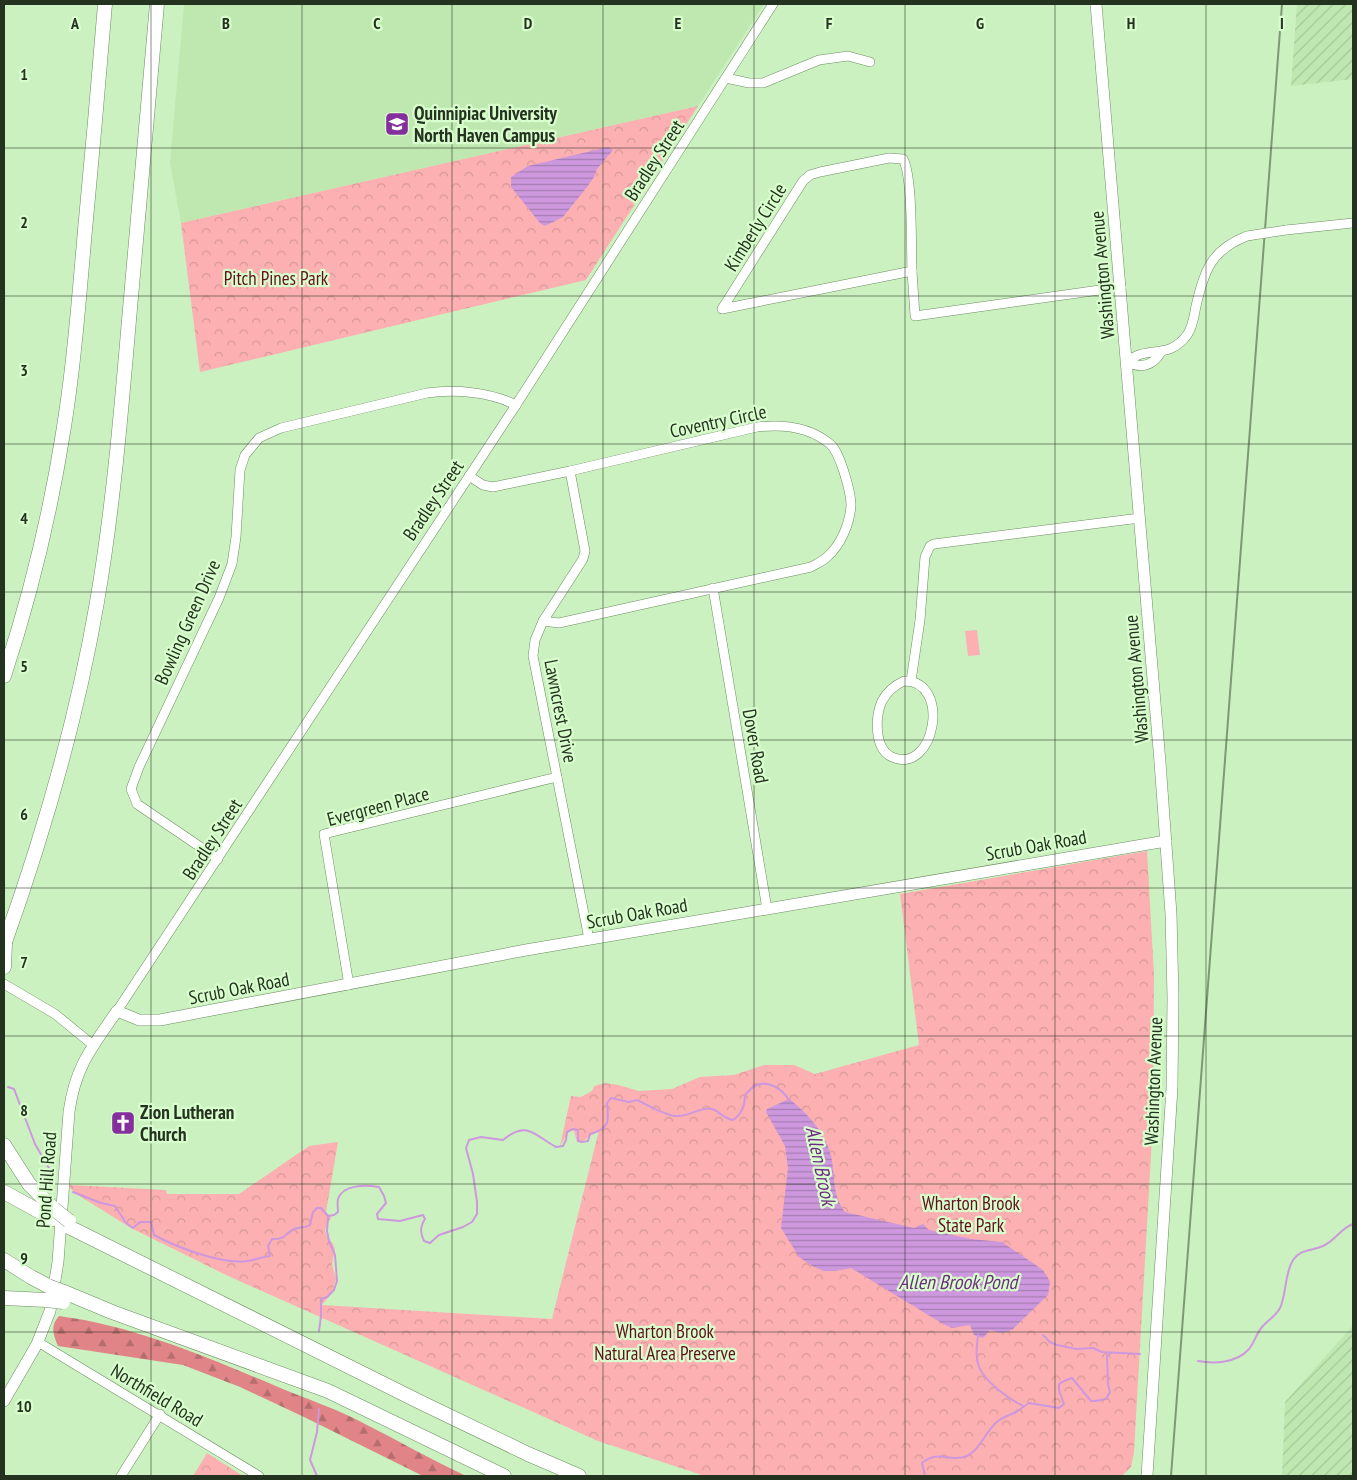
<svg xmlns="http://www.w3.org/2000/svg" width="1357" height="1480" font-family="'PT Sans Narrow',sans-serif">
	<defs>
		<pattern id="industrial-furrows" width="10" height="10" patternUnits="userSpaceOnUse" patternTransform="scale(1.25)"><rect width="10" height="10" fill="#bfe8b1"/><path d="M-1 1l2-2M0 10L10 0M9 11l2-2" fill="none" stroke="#a4c798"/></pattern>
		<pattern id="forest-firs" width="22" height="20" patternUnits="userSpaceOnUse" patternTransform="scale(1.25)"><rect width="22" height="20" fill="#e08487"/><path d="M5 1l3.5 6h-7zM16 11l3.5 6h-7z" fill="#b56d6e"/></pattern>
		<pattern id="park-crowns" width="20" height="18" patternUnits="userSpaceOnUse" patternTransform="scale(1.25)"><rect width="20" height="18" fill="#fcb0b1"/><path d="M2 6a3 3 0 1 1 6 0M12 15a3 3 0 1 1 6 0" fill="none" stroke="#d89898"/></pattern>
		<pattern id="water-rules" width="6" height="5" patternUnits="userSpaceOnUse" patternTransform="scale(1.25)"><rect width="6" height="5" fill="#cd98de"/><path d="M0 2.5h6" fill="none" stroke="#a67db4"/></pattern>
	</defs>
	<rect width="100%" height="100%" fill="#ccf1c0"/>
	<polygon fill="#bfe8b1" points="184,4 764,4 698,106 181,223 170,163"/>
	<g fill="url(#industrial-furrows)">
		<polygon points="1297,4 1353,4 1353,79 1291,86"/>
		<polygon points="1353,1325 1353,1476 1282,1476 1285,1402"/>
	</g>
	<polygon fill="#fcb0b1" points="977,630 980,655 968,656 965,631"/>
	<path fill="url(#forest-firs)" d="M59,1316C135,1326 207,1357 278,1387C307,1399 337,1409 365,1424C399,1441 432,1460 466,1476H423L304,1417L240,1387L183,1365L58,1346C53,1334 50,1326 59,1316Z"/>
	<g fill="url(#park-crowns)">
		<polygon points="698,106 586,280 200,372 181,223"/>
		<polygon points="1147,851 1154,975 1153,1120 1134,1452 1131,1467 1122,1476 705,1476 598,1441 226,1275 131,1228 78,1195 70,1188 70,1185 166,1190 167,1194 239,1194 309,1146 338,1142 326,1212 331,1217 325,1230 327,1237 333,1244 335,1249 332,1264 336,1279 332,1293 322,1305 552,1319 599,1130 582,1142 577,1142 574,1131 570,1130 560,1146 571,1096 581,1097 592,1091 594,1086 605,1083 618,1085 639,1091 672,1089 700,1077 734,1075 764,1065 794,1065 815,1074 919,1045 900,894"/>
		<polygon points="207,1453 243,1476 193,1476"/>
	</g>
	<g fill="url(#water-rules)">
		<polygon points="608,147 613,150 597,169 594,177 587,187 563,217 545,226 540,223 511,187 511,177 528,166"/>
		<path d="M789,1099C807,1112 829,1137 832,1161C835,1180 833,1196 845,1212L914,1228L923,1224L929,1230L971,1239L1002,1242L1043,1270L1050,1282L1048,1295L1012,1330L1001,1333L990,1330L983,1338L974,1335L970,1325L952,1328L943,1324L851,1268L835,1271H824L812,1266L799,1257L781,1228L788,1168L785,1146L766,1112L767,1109Z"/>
	</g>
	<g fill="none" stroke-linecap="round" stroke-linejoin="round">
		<g stroke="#cd98de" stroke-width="2">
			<polyline points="8,1087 14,1089 35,1144 53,1175"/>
			<path d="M73,1192L101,1203L115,1206L126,1223L133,1228L140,1222H151L154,1235C176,1247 223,1265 247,1261C255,1260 262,1257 270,1256L268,1246L272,1239C288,1239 283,1234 294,1229C299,1227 305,1228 310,1225L313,1212L317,1208H321L328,1216L334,1215L338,1212C338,1208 337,1203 338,1199C343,1184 366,1185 379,1187L384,1196L386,1203L377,1214L378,1219L400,1221L423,1215L425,1219C420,1227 420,1232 424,1241L430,1243L439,1235L463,1227L472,1222L477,1214V1202L473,1174L466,1148L469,1140L481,1137L503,1140C527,1120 534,1135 556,1147L563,1146L566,1140L567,1132L573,1129L578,1130V1141L582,1142L588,1141L590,1134C610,1129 609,1121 607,1103L611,1098L629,1102L637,1100C648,1105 666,1116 677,1116C688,1117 703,1106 712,1109C718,1110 722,1118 733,1120C742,1114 745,1106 745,1095C748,1092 751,1088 755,1086C768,1079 782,1089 789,1100"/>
			<polyline points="319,1331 321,1316 321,1299 327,1297 334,1290 337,1281 335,1255 329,1241 327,1231 328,1216"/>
			<path d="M978,1335C977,1346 975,1356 979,1367C985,1382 1009,1399 1023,1406"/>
			<polyline points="1043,1335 1050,1342 1057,1345 1076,1349 1093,1348 1102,1352 1140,1354"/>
			<path d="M1198,1361C1214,1364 1236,1363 1248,1350C1254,1344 1256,1334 1262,1327C1268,1320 1275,1317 1280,1308C1287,1293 1284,1275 1293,1260C1300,1249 1312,1251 1323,1246C1335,1241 1341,1228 1353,1224"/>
			<polyline points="317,1476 310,1460 317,1432 319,1409"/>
			<path d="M925,1476L922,1463C939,1449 949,1463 967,1456C981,1449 986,1430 998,1421C1003,1417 1010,1415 1016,1412C1020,1410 1024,1406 1029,1403L1059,1408L1064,1404L1059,1390V1384L1064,1381L1072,1378L1091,1401H1095L1106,1399L1110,1392L1108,1384L1107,1356L1111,1353"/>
		</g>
		<defs>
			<g id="minor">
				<polyline points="726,78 749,83 763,83 819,60 848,56 870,62"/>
				<path d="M889,158L903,159C913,177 911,247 912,271L722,309L803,181L810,175L820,172Z"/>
				<polyline points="1286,230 1353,223"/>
				<polyline points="912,271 915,316 1121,287"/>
				<path d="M1161,352C1153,366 1141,369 1127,362C1147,344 1168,361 1187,335C1193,327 1194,316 1196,306C1204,271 1211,250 1247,236"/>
				<polyline points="570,471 585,551 583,559 543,621 535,640 533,656 589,939"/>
				<path d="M469,476L483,485L493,487L570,471L757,427C782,424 810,427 830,444C837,450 841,463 844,472C847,482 851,494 851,505C850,523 841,545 827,557C823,561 816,564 811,567L559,623L543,621"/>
				<polyline points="713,588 767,909"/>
				<path d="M904,681C952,680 935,776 892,757C874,749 875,717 882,701C887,692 895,685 904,681Z"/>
				<polyline points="911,681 920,620 925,557 930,546 934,544 1140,518"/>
				<path d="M218,859L137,804L131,789L139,767L219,598L232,564L236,537L240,470L245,455L259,438L281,428L427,393C455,389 490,392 516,405"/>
				<polyline points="4,984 55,1014 93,1045"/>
				<polyline points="349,985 324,834 557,777"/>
				<polyline points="117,1011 516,405 773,4"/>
				<polyline points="38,1342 259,1476"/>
				<polyline points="121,1476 160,1414"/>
			</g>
			<g id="major">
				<polyline points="1096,4 1160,762 1171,914 1173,997 1172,1088 1147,1476"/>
				<path d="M4,1401L37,1344L50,1311L58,1262L69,1112C75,1067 92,1047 117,1011L139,1020H160L526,950L1166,841"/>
			</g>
			<g id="highway">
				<path d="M4,676C30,597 50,515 63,433C74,366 79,298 85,230C92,155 99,79 105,4"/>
				<path d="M4,945C44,833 77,719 97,602C113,509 121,414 129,320C138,215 148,109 157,4"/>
				<polyline points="4,967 5,943"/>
				<polyline points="4,1145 29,1184 54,1209"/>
				<polyline points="4,1192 53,1219"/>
				<polyline points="69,1227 422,1403 528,1454 579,1476"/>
				<polyline points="4,1260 31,1277 48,1286"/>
				<polyline points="64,1292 112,1312 328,1391 504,1476"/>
				<polyline points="4,1298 46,1300"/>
			</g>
		</defs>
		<use href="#minor" stroke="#6c8d61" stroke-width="10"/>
		<use href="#major" stroke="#6c8d61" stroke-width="12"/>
		<use href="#highway" stroke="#6c8d61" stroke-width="15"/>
		<use href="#minor" stroke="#fff" stroke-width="9"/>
		<use href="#major" stroke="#fff" stroke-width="11"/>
		<use href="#highway" stroke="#fff" stroke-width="14"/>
		<polyline stroke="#7e9876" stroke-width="2" points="1171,1476 1282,4"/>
		<defs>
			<polyline id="minor-bridge" points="1247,236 1286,230"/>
			<g id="highway-bridge">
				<polyline points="54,1209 69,1221"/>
				<polyline points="48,1286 64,1292"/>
				<polyline points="46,1300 63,1302"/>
			</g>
		</defs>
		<use href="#minor-bridge" stroke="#6c8d61" stroke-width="10" stroke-linecap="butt"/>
		<use href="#highway-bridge" stroke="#6c8d61" stroke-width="15" stroke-linecap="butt"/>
		<use href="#minor-bridge" stroke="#fff" stroke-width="9"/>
		<use href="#highway-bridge" stroke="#fff" stroke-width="14"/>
	</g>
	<path fill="none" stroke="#243220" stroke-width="1" stroke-opacity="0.55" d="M151,4V1476M302,4V1476M452,4V1476M603,4V1476M754,4V1476M905,4V1476M1055,4V1476M1206,4V1476M4,148H1353M4,296H1353M4,444H1353M4,592H1353M4,740H1353M4,888H1353M4,1036H1353M4,1184H1353M4,1332H1353"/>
	<defs>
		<symbol id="university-square" viewBox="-11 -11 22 22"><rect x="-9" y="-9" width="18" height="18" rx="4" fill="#852f9d" stroke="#d9fecd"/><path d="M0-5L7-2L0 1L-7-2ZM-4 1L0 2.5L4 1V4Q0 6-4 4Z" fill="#fff"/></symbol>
		<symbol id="church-square" viewBox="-11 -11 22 22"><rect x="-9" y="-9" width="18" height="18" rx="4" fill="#852f9d" stroke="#d9fecd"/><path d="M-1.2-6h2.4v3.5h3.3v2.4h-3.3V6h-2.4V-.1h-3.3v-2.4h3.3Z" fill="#fff"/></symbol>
	</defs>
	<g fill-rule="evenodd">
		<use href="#university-square" x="383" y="110" width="28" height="28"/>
		<use href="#church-square" x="109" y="1109" width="28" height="28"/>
	</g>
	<g text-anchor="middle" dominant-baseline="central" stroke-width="4.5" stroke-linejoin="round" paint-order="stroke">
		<g font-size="19" font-weight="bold" fill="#243220" stroke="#d9fecd" text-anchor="start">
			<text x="414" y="113">Quinnipiac University<tspan x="414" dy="22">North Haven Campus</tspan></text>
			<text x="140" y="1112">Zion Lutheran<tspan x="140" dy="22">Church</tspan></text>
		</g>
		<g font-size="19" fill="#243220" stroke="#d9fecd">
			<text transform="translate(654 160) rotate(-57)">Bradley Street</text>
			<text transform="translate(755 227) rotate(-58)">Kimberly Circle</text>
			<text transform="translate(1102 275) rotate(-95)">Washington Avenue</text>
			<text transform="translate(718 421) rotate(-12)">Coventry Circle</text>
			<text transform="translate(433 500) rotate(-56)">Bradley Street</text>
			<text transform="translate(187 622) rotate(-66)">Bowling Green Drive</text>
			<text transform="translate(1136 679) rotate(-95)">Washington Avenue</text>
			<text transform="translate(561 711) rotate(79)">Lawncrest Drive</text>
			<text transform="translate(756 746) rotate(80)">Dover Road</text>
			<text transform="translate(378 806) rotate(-15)">Evergreen Place</text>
			<text transform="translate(212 839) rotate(-57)">Bradley Street</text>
			<text transform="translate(1036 845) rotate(-10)">Scrub Oak Road</text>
			<text transform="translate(637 913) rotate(-10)">Scrub Oak Road</text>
			<text transform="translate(239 988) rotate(-11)">Scrub Oak Road</text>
			<text transform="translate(1153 1081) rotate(-88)">Washington Avenue</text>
			<text transform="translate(46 1180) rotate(-86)">Pond Hill Road</text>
			<text transform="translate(157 1395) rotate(31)">Northfield Road</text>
		</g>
		<g font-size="19" fill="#63101e" stroke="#d9fecd">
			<text x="276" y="278">Pitch Pines Park</text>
			<text x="971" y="1203">Wharton Brook<tspan x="971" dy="22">State Park</tspan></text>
			<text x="665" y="1331">Wharton Brook<tspan x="665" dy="22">Natural Area Preserve</tspan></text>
		</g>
		<g font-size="20" font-style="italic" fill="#6e2d80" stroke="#d9fecd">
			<text transform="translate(821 1166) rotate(78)">Allen Brook</text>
			<text x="958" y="1282">Allen Brook Pond</text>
		</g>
	</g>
	<g font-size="16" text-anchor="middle" font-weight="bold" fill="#243220" stroke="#d9fecd" stroke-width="4.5" stroke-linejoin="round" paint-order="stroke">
		<text x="75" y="29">A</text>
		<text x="226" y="29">B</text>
		<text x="377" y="29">C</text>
		<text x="528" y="29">D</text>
		<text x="678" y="29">E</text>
		<text x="829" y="29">F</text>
		<text x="980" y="29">G</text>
		<text x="1131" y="29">H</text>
		<text x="1282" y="29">I</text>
		<text x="24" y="80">1</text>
		<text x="24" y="228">2</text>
		<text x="24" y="376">3</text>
		<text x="24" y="524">4</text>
		<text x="24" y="672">5</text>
		<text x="24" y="820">6</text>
		<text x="24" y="968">7</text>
		<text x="24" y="1116">8</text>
		<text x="24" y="1264">9</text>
		<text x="24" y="1412">10</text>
	</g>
	<rect width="1357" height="1480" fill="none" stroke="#243220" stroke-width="10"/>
</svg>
